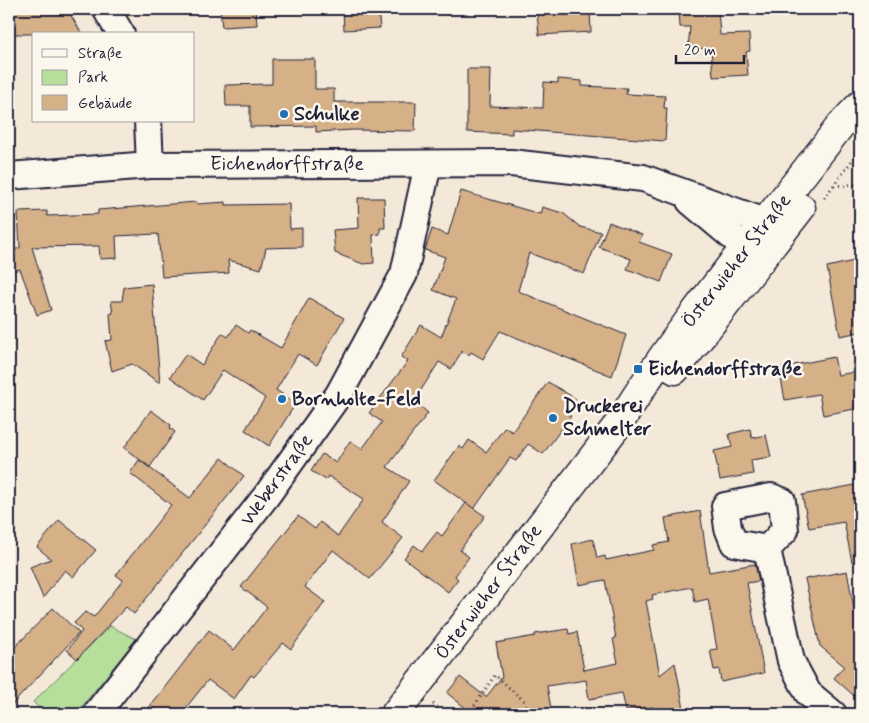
<svg xmlns="http://www.w3.org/2000/svg" width="869" height="723" font-family="Mynerve,sans-serif">
	<rect width="100%" height="100%" fill="#f4e9d8"/>
	<filter id="ink" filterUnits="userSpaceOnUse"><feTurbulence type="fractalNoise" baseFrequency=".02" numOctaves="2"/><feDisplacementMap in="SourceGraphic" scale="10" xChannelSelector="R" yChannelSelector="G"/><feConvolveMatrix kernelMatrix="1 2 1 2 8 2 1 2 1" color-interpolation-filters="sRGB"/></filter>
	<g filter="url(#ink)">
		<polygon fill="#b6df9b" stroke="#6c806b" points="110,626 136,639 76,714 45,714 33,702"/>
		<g fill="#d6b087" stroke="#22223b">
			<polygon points="9,9 67,9 82,34 9,34"/>
			<polygon points="220,9 256,9 257,25 222,27"/>
			<polygon points="343,9 378,9 380,28 344,30"/>
			<polygon points="570,9 590,9 591,32 539,35 537,13 570,11"/>
			<polygon points="679,9 718,9 720,35 749,34 750,51 746,52 748,75 713,77 711,48 688,49 690,27 680,27"/>
			<polygon points="272,59 315,59 315,89 334,89 334,102 416,102 415,131 354,130 316,132 316,126 250,127 250,106 226,106 225,85 272,84"/>
			<polygon points="467,69 491,69 490,106 543,108 544,82 558,83 558,79 582,81 582,86 627,88 626,94 665,96 664,108 667,108 665,141 512,129 512,134 467,132"/>
			<polygon points="461,191 540,214 542,207 563,213 580,227 601,232 584,274 529,253 518,291 626,335 612,376 500,331 483,359 471,352 469,355 462,351 451,369 439,362 414,401 428,413 387,467 409,481 382,522 403,538 370,579 333,550 305,587 325,602 291,649 283,643 254,677 251,675 234,699 208,680 181,714 144,714 209,630 234,650 267,607 241,587 298,516 315,529 320,522 338,536 364,499 328,476 326,480 311,471 322,454 336,463 350,441 362,449 382,422 369,413 408,361 401,357 421,325 441,337 456,299 433,290 445,257 425,250 432,229 448,235"/>
			<polygon points="358,198 384,198 385,228 380,228 380,234 373,235 374,263 363,264 335,253 333,230 359,228"/>
			<polygon points="196,202 197,204 226,202 226,205 289,204 290,229 302,228 302,247 266,248 261,269 228,260 229,273 162,277 158,234 116,236 117,258 100,259 99,246 32,247 51,310 37,315 20,269 9,272 9,251 20,248 18,212 47,211 47,216 98,214 98,210"/>
			<polygon points="609,222 642,235 639,242 672,254 661,282 627,269 631,259 599,247"/>
			<polygon points="854,261 855,270 860,269 860,307 856,307 860,332 840,336 827,267"/>
			<polygon points="152,284 160,383 132,364 112,371 105,341 112,340 110,314 113,313 111,301 122,301 124,287"/>
			<polygon points="309,298 344,318 317,365 298,354 276,390 296,403 269,446 245,430 265,398 223,370 203,400 170,377 186,354 202,365 222,333 228,337 236,325 248,333 250,330 281,348"/>
			<polygon points="834,357 838,375 860,371 860,408 823,415 819,394 785,400 779,368"/>
			<polygon points="548,382 576,399 566,413 571,416 543,454 528,444 516,461 510,458 474,509 434,480 459,446 463,449 469,440 486,452 505,427 512,432"/>
			<polygon points="151,410 171,425 170,428 175,432 150,467 124,448"/>
			<polygon points="750,429 752,438 766,435 771,457 751,460 753,474 720,480 714,451 732,447 729,434"/>
			<polygon points="222,458 244,476 134,614 126,607 77,659 67,650 82,631 74,623 85,612 94,617 123,580 116,575 171,505 130,473 139,460 190,498"/>
			<polygon points="860,484 860,561 852,562 844,522 809,528 802,495"/>
			<polygon points="466,503 485,516 460,550 469,557 455,576 458,579 448,592 404,558 414,545 422,551 437,532 442,536"/>
			<polygon points="700,511 709,572 755,564 759,581 747,583 764,673 721,682 719,669 714,670 710,650 717,649 708,599 695,602 692,587 652,595 653,599 646,601 660,675 675,663 685,714 654,714 653,707 626,711 622,693 589,699 586,680 547,686 552,714 473,714 447,693 460,677 486,697 502,677 496,643 535,636 535,634 568,629 569,634 577,632 584,670 618,663 613,639 616,638 605,580 579,585 572,544 593,539 597,558 605,556 606,560 654,550 653,545 669,542 665,518"/>
			<polygon points="59,520 96,550 73,577 65,570 43,598 30,567 51,559 37,547"/>
			<polygon points="847,571 860,641 860,701 834,678 844,666 820,646 805,579"/>
			<polygon points="53,608 79,633 9,708 9,653"/>
		</g>
		<g fill="none" stroke-linecap="round" stroke-linejoin="round">
			<defs>
				<g id="street">
					<polyline points="106,9 121,34"/>
					<polyline points="148,121 150,165"/>
					<polyline points="9,176 150,165 511,163 643,178 754,218 779,237"/>
					<polyline points="690,201 761,261"/>
					<polyline points="767,549 734,543 728,528 725,506 771,497 782,501 785,530 767,549 791,661 808,693 833,714"/>
					<polyline points="96,714 267,495 339,394 404,274 428,164"/>
				</g>
				<g id="secondary">
					<polyline points="675,370 801,208"/>
					<path d="M395,714L620,422C684,317 766,224 840,126L860,105"/>
				</g>
			</defs>
			<use href="#street" stroke="#22223b" stroke-width="30"/>
			<use href="#secondary" stroke="#22223b" stroke-width="31"/>
			<g stroke="#22223b" stroke-width="3" stroke-dasharray="1 4" stroke-linecap="butt">
				<polyline points="331,9 335,13"/>
				<polyline points="834,186 860,184"/>
				<polyline points="824,198 860,150"/>
				<polyline points="433,704 446,714"/>
				<polyline points="469,714 495,675 525,702 528,714"/>
			</g>
			<use href="#street" stroke="#fbf7ec" stroke-width="26"/>
			<use href="#secondary" stroke="#fbf7ec" stroke-width="28"/>
		</g>
	</g>
	<g fill="#1f6fb2" stroke="#fbf7ec" stroke-width="2">
		<circle cx="284" cy="114" r="5"/>
		<rect x="633" y="364" width="10" height="10" rx="2.5"/>
		<circle cx="282" cy="399" r="5"/>
		<circle cx="553" cy="418" r="5"/>
	</g>
	<g text-anchor="middle" dominant-baseline="central" stroke-width="5" stroke-linejoin="round" paint-order="stroke">
		<g font-size="20" font-weight="bold" fill="#22223b" stroke="#fbf7ec" text-anchor="start">
			<text x="294" y="114">Schulke</text>
			<text x="648" y="369">Eichendorffstraße</text>
			<text x="292" y="399">Bornholte-Feld</text>
			<text x="563" y="406">Druckerei<tspan x="563" dy="23">Schmelter</tspan></text>
		</g>
		<g font-size="20" fill="#22223b" stroke="#fbf7ec">
			<text x="287" y="164">Eichendorffstraße</text>
			<text transform="translate(737 261) rotate(-52)">Österwieher Straße</text>
			<text transform="translate(277 480) rotate(-54)">Weberstraße</text>
			<text transform="translate(489 592) rotate(-53)">Österwieher Straße</text>
		</g>
	</g>
	<rect width="869" height="723" fill="none" stroke="#fbf7ec" stroke-width="30"/>
	<rect x="15" y="15" width="839" height="693" fill="none" stroke="#22223b" stroke-width="2" filter="url(#ink)"/>
	<rect x="32" y="32" width="162" height="90" fill="#fbf7ec" stroke="#a4a2a5"/>
	<rect x="42" y="49" width="25" height="8" fill="#fbf7ec" stroke="#a4a2a5"/>
	<text x="78" y="58" font-size="15" fill="#22223b">Straße</text>
	<rect x="42" y="70" width="25" height="15" fill="#b6df9b" stroke="#a4a2a5"/>
	<text x="78" y="82" font-size="15" fill="#22223b">Park</text>
	<rect x="42" y="95" width="25" height="15" fill="#d6b087" stroke="#a4a2a5"/>
	<text x="78" y="108" font-size="15" fill="#22223b">Gebäude</text>
	<path d="M676 55v8h68v-8" fill="none" stroke="#22223b" stroke-width="2.5"/>
	<text x="684" y="55" font-size="15" fill="#22223b" stroke="#fbf7ec" stroke-width="4" paint-order="stroke">20 m</text>
</svg>
